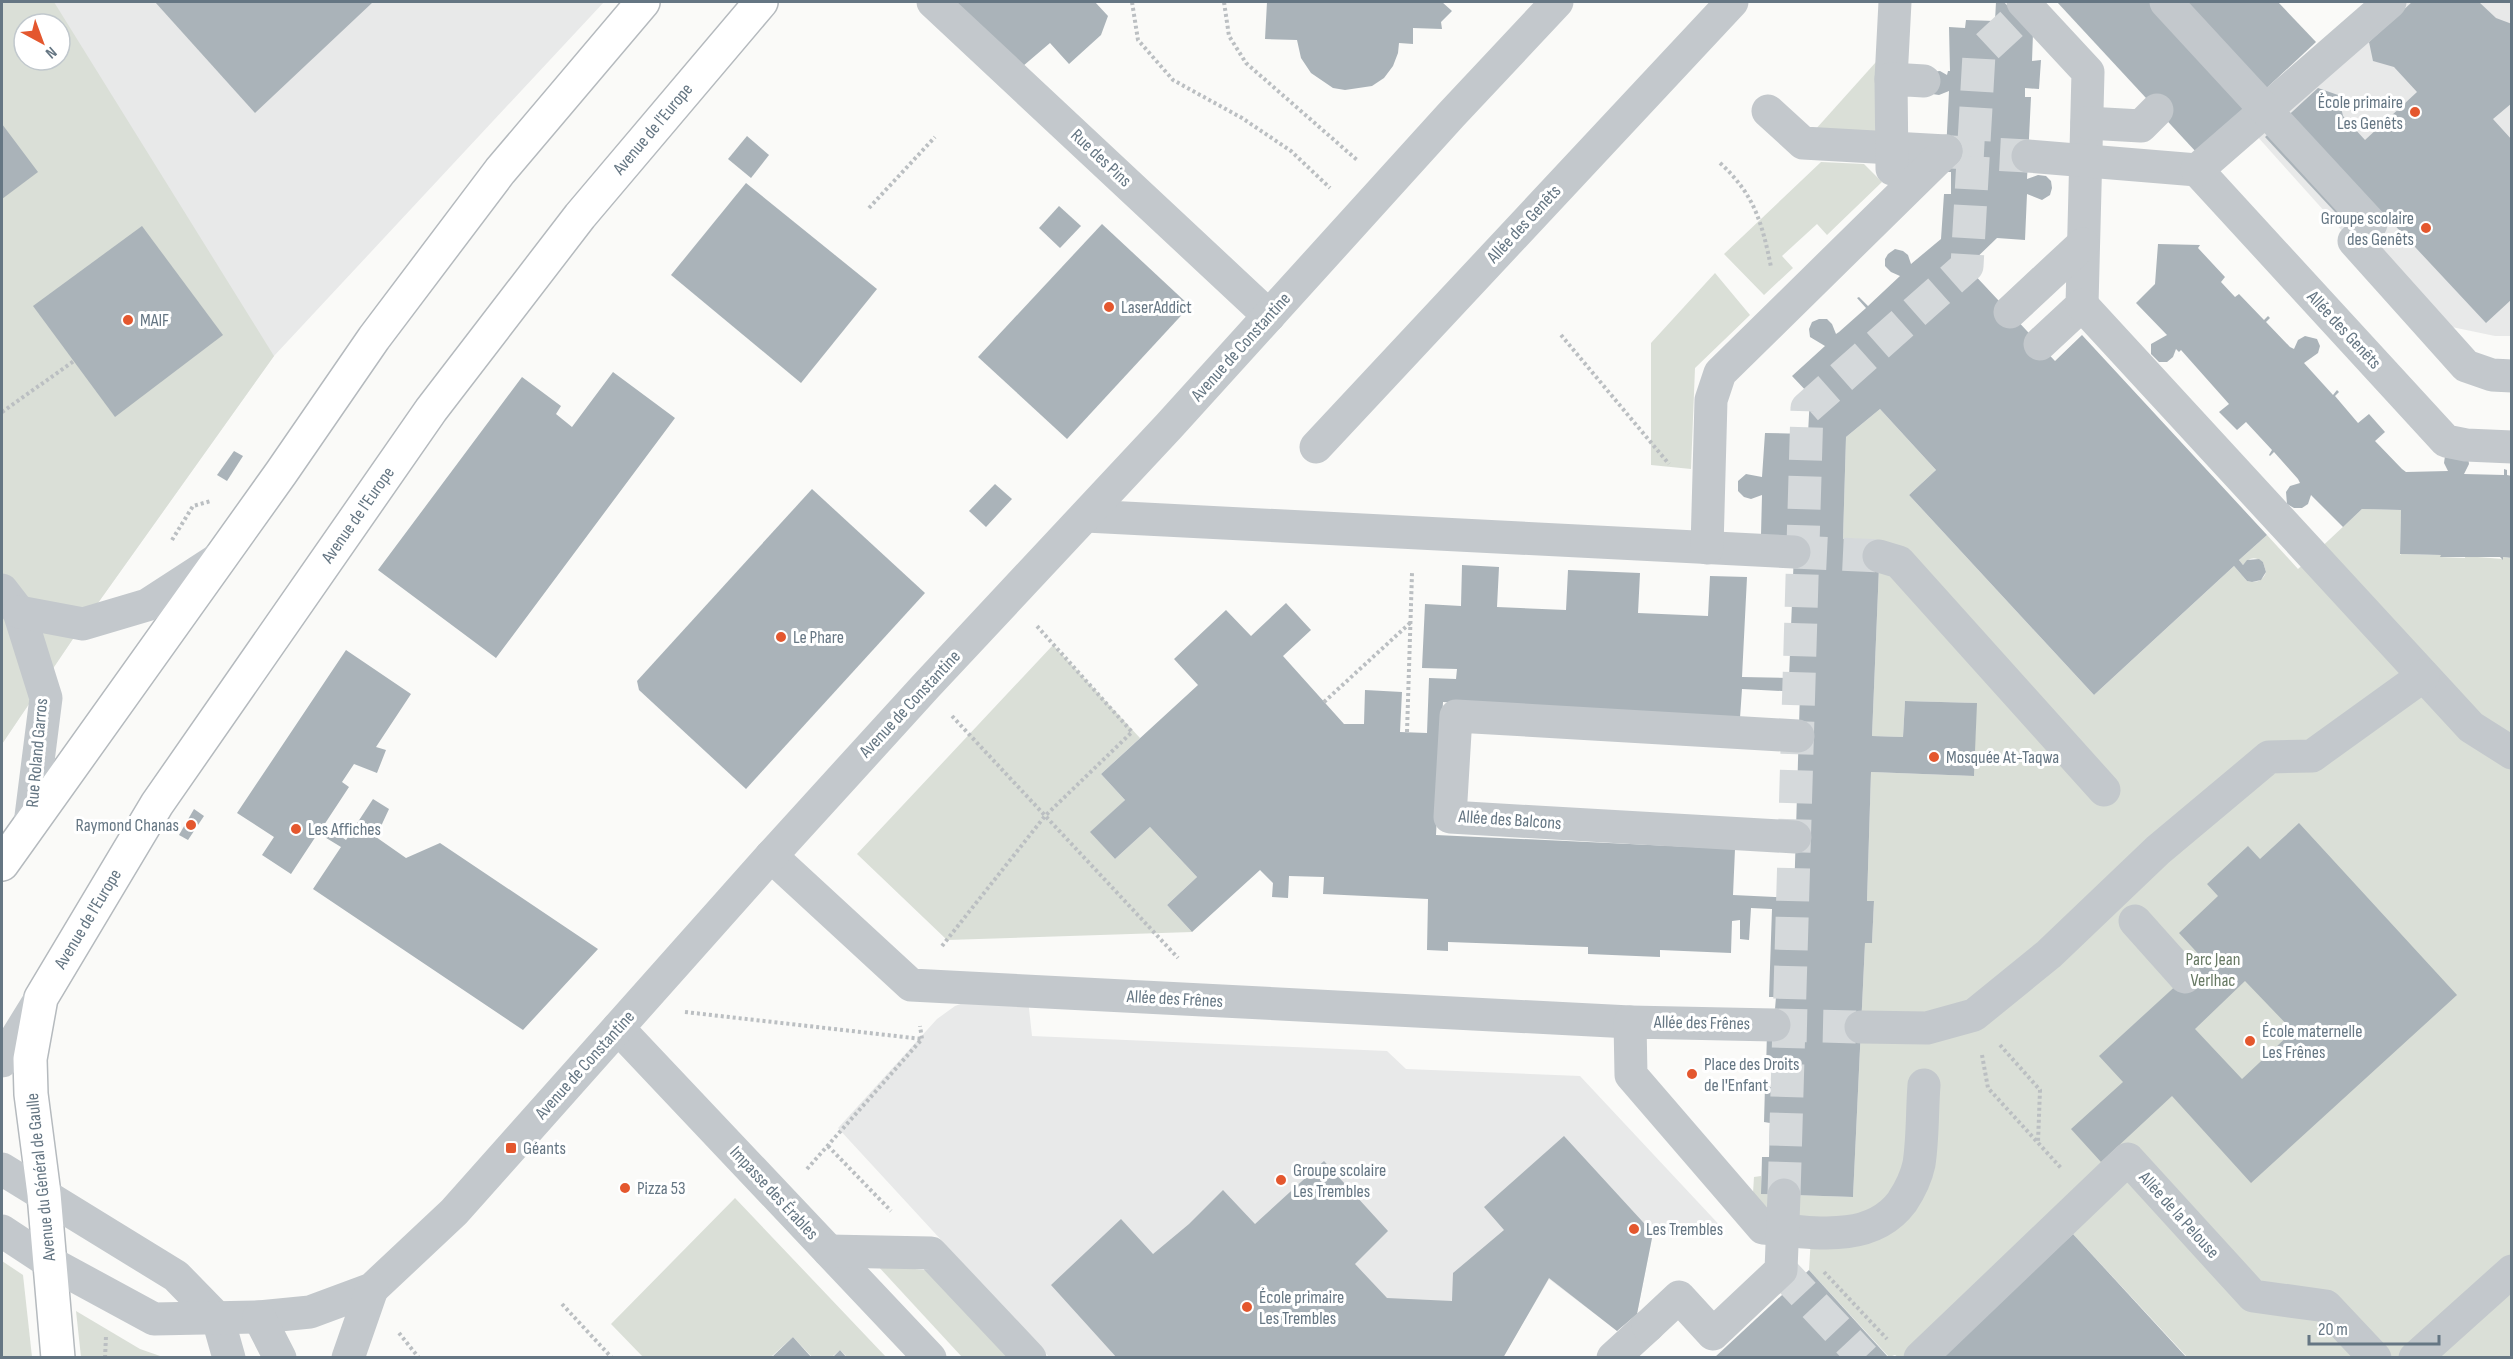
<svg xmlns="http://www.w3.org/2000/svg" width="2513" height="1359" font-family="'Sofia Sans Condensed',sans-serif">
	<rect width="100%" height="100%" fill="#fafaf8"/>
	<g fill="#e8e9e9" fill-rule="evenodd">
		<path d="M2,2H604L274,356L83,624L2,744ZM24,24H60V60H24Z"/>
		<polygon points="2403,2 2511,2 2511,336 2495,336 2423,321 2256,135"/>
		<polygon points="979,997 1028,999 1032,1036 1387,1051 1406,1069 1580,1076 1726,1232 1653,1233 1637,1314 1617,1331 1549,1279 1503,1357 1049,1357 838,1128 937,1019 955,1006"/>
	</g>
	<g fill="#dadfd7" fill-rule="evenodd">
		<path d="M2,2H54L274,356L83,624L2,744ZM24,24H60V60H24Z"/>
		<polygon points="1876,62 1875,132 1815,130"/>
		<polygon points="1821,162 1864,164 1882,182 1827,235 1817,224 1782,256 1793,268 1764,295 1724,254"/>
		<polygon points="1715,273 1750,315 1695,368 1691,469 1651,465 1651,343"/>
		<path d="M1880,409L1936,470L1909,495L2094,695L2234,566L2247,581C2257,583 2263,581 2266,572L2263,562C2255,556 2249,557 2243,565L2239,560L2267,535L2298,569L2362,509L2401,510L2400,555L2401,554L2441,555V557L2465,558V556L2503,559V557L2511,558V1357H2187L2073,1234L1938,1357H1898L1895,1355L1889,1357L1809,1270L1812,1220L1767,1218L1753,1193L1754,1177L1761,1176L1762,1194L1853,1197L1865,943H1872L1874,901H1867L1871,772L1974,776L1976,703L1905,701L1903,737L1872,736L1880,543L1886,544V541L1843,539L1846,437Z"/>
		<polygon points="1053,645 1140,738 1101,774 1125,800 1091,832 1115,859 1150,827 1197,877 1167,905 1192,932 947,940 857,854"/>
		<polygon points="735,1198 886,1357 847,1357 840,1350 832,1357 812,1357 793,1337 771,1357 643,1357 611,1324"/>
		<polygon points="2,1261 23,1275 32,1357 2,1357"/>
		<polygon points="877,1265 934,1271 1013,1357 962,1357"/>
		<polygon points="76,1311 140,1349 163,1357 81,1357"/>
	</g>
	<g fill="#aab3b9" fill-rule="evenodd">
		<polygon points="155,2 373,2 255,113"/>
		<polygon points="951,2 1095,2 1108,16 1101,35 1069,64 1050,43 1016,72"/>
		<polygon points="1267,2 1442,2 1452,11 1441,22 1442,29 1413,28 1413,44 1399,43 1398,53 1393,66 1384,78 1372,86 1345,90 1333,88 1311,73 1301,58 1297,40 1265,39"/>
		<path d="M1996,2H2004L2033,33L2032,61L2041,60L2039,89L2025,88V97H2031L2027,179L2038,175L2046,176L2051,181L2052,188L2050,195L2042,200L2027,194L2025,240L1997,238L1969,265L1970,270L2055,361L2082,335L2267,535L2239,560L2243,565L2247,560L2259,559L2263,562L2266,572L2261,580L2252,582L2247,581L2234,566L2094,695L1909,495L1936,470L1880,409L1846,437L1843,539L1886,541L1887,544L1880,543L1872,736L1903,737L1905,701L1977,703L1974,776L1871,772L1867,901H1874L1872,943H1865L1853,1197L1761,1194L1762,1157H1769L1770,1123L1764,1122L1765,1086L1771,1087L1772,1070H1766L1767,1032L1773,1033L1776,997H1769L1772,909L1751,908L1749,940L1740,939V920L1732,921L1731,953L1660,950V957L1588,954V947L1448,942V951L1427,950L1428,899L1323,894L1324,877L1289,876L1288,898L1272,897L1273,883L1260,870L1192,932L1167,905L1197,877L1150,827L1115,859L1090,832L1125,800L1101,774L1198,685L1174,659L1226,610L1251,636L1286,603L1311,630L1283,656L1344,724H1364L1365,690L1402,692L1400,732L1427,733L1429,678L1456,679L1457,669L1422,668L1425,604L1461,606L1462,565L1499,567L1497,607L1566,610L1568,570L1640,573L1638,613L1708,616L1710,576L1747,577L1742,677L1789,678L1794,552L1761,535L1762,495L1751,499L1744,497L1738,491V481L1746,474L1762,477L1765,433L1808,434L1810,395L1792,376L1825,346L1810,337L1809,329L1812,322L1819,319H1827L1832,324L1836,334L1839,332L1866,308L1857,298L1859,297L1868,306L1900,276L1891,272L1885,266V259L1888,254L1895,249L1903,251L1908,255L1911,264L1941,239L1944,194H1951V172H1945L1949,91L1939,95L1932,94L1931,72L1940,71L1947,75L1948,71H1950L1949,27L1965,28L1966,20L1995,21ZM1742,689L1800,692L1794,898L1733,895L1735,849L1436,835L1443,702L1740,718Z"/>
		<polygon points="2057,2 2278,2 2316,42 2197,153"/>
		<polygon points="2412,2 2479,2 2496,18 2512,24 2512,103 2493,119 2512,140 2512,299 2486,323 2387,217 2363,242 2265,137 2318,88 2338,95 2343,116 2365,140 2417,92 2394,67 2373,61 2369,42"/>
		<polygon points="2,124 38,172 2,199"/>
		<polygon points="747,136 769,155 751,178 728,159"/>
		<polygon points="746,183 877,289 801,383 671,275"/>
		<polygon points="1059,206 1081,226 1060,248 1039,228"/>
		<polygon points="1102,224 1190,306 1067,439 978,357"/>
		<polygon points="142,226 223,335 115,417 33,306"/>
		<polygon points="2158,244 2200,245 2198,248 2225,277 2221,282 2235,297 2239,294 2264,320 2268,316 2270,318 2266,322 2290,347 2294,349 2298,340 2305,336 2317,339 2320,346 2318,353 2304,363 2333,395 2337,390 2339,392 2335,396 2358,423 2369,414 2385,432 2375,441 2402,469 2406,472 2448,471 2444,463 2445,456 2468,457 2469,464 2464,474 2504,475 2504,469 2507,470 2507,475 2512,476 2512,558 2503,557 2503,560 2500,557 2440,557 2441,555 2400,554 2401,510 2362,509 2343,527 2311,495 2308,504 2302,508 2294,508 2287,504 2286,492 2290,486 2300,483 2298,479 2274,452 2270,456 2269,455 2272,450 2246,422 2237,430 2219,412 2229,404 2181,350 2179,352 2176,349 2173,357 2167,362 2159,362 2151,354 2151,344 2167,335 2136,303 2155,284"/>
		<polygon points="613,372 675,418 496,658 378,570 522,377 561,406 556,414 572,427"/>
		<polygon points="234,451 243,456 227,481 217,475"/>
		<polygon points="995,484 1012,499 986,527 969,511"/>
		<polygon points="812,489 925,593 746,789 639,690 637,681"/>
		<polygon points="346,650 411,694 376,747 386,750 377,773 354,764 342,782 349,787 324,825 346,840 373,799 389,809 376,837 406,858 440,843 598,949 523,1030 313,889 341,847 318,833 291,874 262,855 274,837 237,813"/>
		<polygon points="194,809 204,816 188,840 179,835"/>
		<path d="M2299,823L2457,995L2251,1183L2172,1096L2101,1162L2071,1129L2123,1082L2099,1056L2204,960L2179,933L2218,896L2207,884L2248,846L2260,859ZM2245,981L2293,1031L2242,1079L2195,1029Z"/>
		<polygon points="1564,1136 1653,1233 1637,1314 1617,1331 1549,1278 1503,1358 1117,1358 1051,1285 1121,1219 1153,1254 1189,1224 1223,1190 1255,1224 1324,1161 1388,1231 1355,1264 1387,1298 1452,1301 1453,1273 1504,1230 1484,1207"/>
		<polygon points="2073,1234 2187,1358 1938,1358"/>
		<polygon points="1809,1270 1889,1358 1714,1358"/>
		<polygon points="793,1337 812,1358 771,1358"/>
		<polygon points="840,1350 847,1358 832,1358"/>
	</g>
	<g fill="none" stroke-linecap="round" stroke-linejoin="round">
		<g stroke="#d5d9db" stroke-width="33" stroke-dasharray="33 16" stroke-linecap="butt">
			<polyline points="1951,152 2028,156"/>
			<polyline points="1794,552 1879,556"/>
			<polyline points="1774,1025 1861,1027"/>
			<polyline points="1784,1195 1807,408 1967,266 1979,54 2035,2"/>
			<polyline points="1781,1270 1864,1358"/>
		</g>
		<defs>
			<g id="major">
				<polyline points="2,864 281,473 374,338 500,171 643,2"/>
				<polyline points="58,1358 44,1194 31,1094 30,1059 41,998 157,804 431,410 580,216 761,2"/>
			</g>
		</defs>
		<use href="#major" stroke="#b5babe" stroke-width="36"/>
		<g stroke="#bbbfc2" stroke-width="4" stroke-dasharray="3 3" stroke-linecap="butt">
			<polyline points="1132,2 1138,40 1173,80 1242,118 1291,151 1330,188"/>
			<polyline points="1224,2 1229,36 1246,63 1357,160"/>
			<path d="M1720,163C1754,194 1762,222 1771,267"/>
			<polyline points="869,208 935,137"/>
			<polyline points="1561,335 1669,464"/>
			<polyline points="2,412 74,361"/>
			<polyline points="172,540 193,506 211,501"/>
			<polyline points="1324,702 1410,623"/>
			<polyline points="952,716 1178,958"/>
			<polyline points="1407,732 1412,573"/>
			<polyline points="942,946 1045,816 1132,732 1036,625"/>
			<polyline points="685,1012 922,1039"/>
			<polyline points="2000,1045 2040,1090 2038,1142"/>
			<polyline points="1982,1055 1988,1088 2061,1168"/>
			<polyline points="828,1146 891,1211"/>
			<polyline points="807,1169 922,1039 920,1026"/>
			<polyline points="1824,1272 1887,1339"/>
			<polyline points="562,1304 612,1358"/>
			<polyline points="399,1333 419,1358"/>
			<polyline points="105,1358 106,1336"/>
		</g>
		<g stroke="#c3c8cc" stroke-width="33">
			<polyline points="933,2 1269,316"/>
			<polyline points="2023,2 2088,72 2082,305 2040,344"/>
			<polyline points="1891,79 1895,2"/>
			<polyline points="1768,111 1803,143 1946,151"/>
			<polyline points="2087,123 2141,126 2157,110"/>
			<polyline points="2028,156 2197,170 2446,441 2466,445 2512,447"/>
			<polyline points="1892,169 1891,79 1924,81"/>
			<polyline points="2197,170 2390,2"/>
			<polyline points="2082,305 2471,727 2512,753"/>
			<polyline points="2010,312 2083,244"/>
			<polyline points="1316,447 1732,2"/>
			<polyline points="1086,516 1794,552"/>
			<polyline points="1707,548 1711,400 1720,373 1946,151"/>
			<polyline points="1879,556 1899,562 2104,790"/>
			<polyline points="2,590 19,612 46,698 30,824"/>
			<polyline points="19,612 83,624 147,605 221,557"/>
			<polyline points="1795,837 1450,817 1456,716 1798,736"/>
			<polyline points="771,856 911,985 1630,1022"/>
			<polyline points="2135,921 2185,977"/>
			<path d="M1774,1025L1630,1022L1631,1075L1763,1228C1810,1232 1870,1245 1902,1202C1910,1190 1916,1178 1919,1164C1923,1138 1922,1111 1924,1085"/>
			<polyline points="1861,1027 1927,1028 1974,1015 2049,954 2158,850 2269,757 2312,756 2423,676"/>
			<polyline points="618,1028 930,1358"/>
			<polyline points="2,1061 41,998"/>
			<polyline points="2,1169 176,1276 218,1319 229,1358"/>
			<polyline points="2,1231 49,1262 154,1319 259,1317 310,1312 372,1289 454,1212 771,856 925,687 1169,426 1451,115 1557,2"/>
			<polyline points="829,1251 931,1253 1030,1358"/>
			<polyline points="259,1317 280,1358"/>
			<polyline points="348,1358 372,1289"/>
			<polyline points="1613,1358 1648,1326"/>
			<polyline points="1920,1358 2128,1159 2253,1296 2326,1306 2375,1358"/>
			<polyline points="2415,1358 2512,1271"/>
		</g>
		<use href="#major" stroke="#fff" stroke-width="33"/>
		<g stroke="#c3c8cc" stroke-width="33">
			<polyline points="2166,2 2371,224 2354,241 2466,366 2492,375 2512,376"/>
			<polyline points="1648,1326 1679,1297 1713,1334 1781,1270 1784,1195"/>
		</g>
	</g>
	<g fill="#e4572e" stroke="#fff" stroke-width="2">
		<circle cx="2415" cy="112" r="6"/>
		<circle cx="2426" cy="228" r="6"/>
		<circle cx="1109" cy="307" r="6"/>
		<circle cx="128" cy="320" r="6"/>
		<circle cx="781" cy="637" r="6"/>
		<circle cx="1934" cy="757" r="6"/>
		<circle cx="191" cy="825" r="6"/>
		<circle cx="296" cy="829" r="6"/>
		<circle cx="2250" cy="1041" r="6"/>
		<circle cx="1692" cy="1074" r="6"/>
		<rect x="505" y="1142" width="12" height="12" rx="3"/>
		<circle cx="1281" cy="1180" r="6"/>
		<circle cx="625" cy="1188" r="6"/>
		<circle cx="1634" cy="1229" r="6"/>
		<circle cx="1247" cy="1307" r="6"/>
	</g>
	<g text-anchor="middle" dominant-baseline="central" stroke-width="6" stroke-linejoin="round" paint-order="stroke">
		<g font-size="18" fill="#657683" stroke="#fff" text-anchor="start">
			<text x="2403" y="102" text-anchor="end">École primaire<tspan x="2403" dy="21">Les Genêts</tspan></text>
			<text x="2414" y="218" text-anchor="end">Groupe scolaire<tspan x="2414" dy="21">des Genêts</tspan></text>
			<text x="1121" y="307">LaserAddict</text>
			<text x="140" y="320">MAIF</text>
			<text x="793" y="637">Le Phare</text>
			<text x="1946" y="757">Mosquée At-Taqwa</text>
			<text x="179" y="825" text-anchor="end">Raymond Chanas</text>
			<text x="308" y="829">Les Affiches</text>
			<text x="2262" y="1031">École maternelle<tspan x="2262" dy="21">Les Frênes</tspan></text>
			<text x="1704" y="1064">Place des Droits<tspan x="1704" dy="21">de l'Enfant</tspan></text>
			<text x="523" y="1148">Géants</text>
			<text x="1293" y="1170">Groupe scolaire<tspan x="1293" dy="21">Les Trembles</tspan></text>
			<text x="637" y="1188">Pizza 53</text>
			<text x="1646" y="1229">Les Trembles</text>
			<text x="1259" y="1297">École primaire<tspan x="1259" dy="21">Les Trembles</tspan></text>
		</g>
		<g font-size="18" fill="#657683" stroke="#fff">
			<text transform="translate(653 129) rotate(-50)">Avenue de l'Europe</text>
			<text transform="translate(1101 158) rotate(43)">Rue des Pins</text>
			<text transform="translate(1524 224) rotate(-47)">Allée des Genêts</text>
			<text transform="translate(2344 330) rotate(47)">Allée des Genêts</text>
			<text transform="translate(1241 347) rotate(-48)">Avenue de Constantine</text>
			<text transform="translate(358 515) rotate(-55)">Avenue de l'Europe</text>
			<text transform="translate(910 704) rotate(-47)">Avenue de Constantine</text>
			<text transform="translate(37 753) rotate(-85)">Rue Roland Garros</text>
			<text transform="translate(1510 820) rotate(4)">Allée des Balcons</text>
			<text transform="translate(88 919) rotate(-59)">Avenue de l'Europe</text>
			<text transform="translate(1175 999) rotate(3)">Allée des Frênes</text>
			<text transform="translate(1702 1023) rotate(1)">Allée des Frênes</text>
			<text transform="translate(585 1065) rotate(-48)">Avenue de Constantine</text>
			<text transform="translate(41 1177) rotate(-96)">Avenue du Général de Gaulle</text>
			<text transform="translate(774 1193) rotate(47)">Impasse des Érables</text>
			<text transform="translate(2179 1215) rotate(48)">Allée de la Pelouse</text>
		</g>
		<g font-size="18" fill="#687a64" stroke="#fff">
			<text x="2213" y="959">Parc Jean<tspan x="2213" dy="21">Verlhac</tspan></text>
		</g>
	</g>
	<rect width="2513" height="1359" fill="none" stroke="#657683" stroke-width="6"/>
	<g transform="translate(42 42) rotate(139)"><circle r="28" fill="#ffffff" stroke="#c1c8cd" stroke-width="1.5"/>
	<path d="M0-4.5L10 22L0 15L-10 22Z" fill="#e4572e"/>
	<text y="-9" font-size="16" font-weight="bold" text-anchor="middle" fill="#657683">N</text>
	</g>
	<path d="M2309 1335v9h130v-9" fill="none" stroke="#657683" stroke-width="3"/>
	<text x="2318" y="1335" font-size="18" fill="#657683" stroke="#ffffff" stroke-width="4.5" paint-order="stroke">20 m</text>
</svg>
